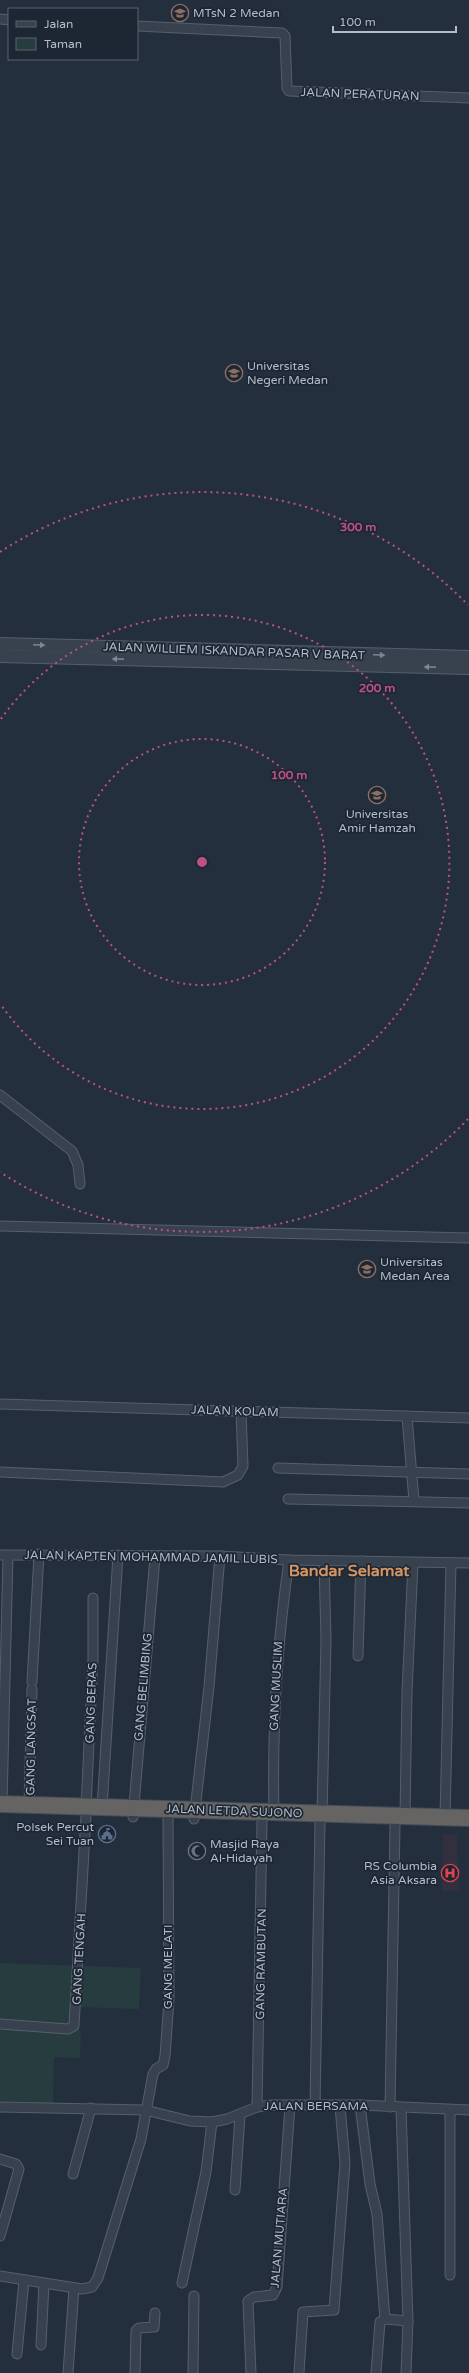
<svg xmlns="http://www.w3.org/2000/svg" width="469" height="2373" font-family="'Varela Round',sans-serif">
	<rect width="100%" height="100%" fill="#242f3e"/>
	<polygon fill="#32303f" points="443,1834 457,1835 459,1891 442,1891"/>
	<polygon fill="#263c3f" points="0,1963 141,1968 139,2009 74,2007 73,2029 81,2030 80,2058 54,2057 53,2103 0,2101"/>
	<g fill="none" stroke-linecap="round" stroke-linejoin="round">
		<defs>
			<g id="minor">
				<polyline points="0,19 9,20"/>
				<polyline points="137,26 282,33 285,36 287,88 289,91 469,98"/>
				<polyline points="0,1095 72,1151 78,1165 80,1184"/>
				<polyline points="0,1226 469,1238"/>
				<polyline points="0,1404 469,1418"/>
				<polyline points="407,1416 414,1501"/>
				<polyline points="278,1468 469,1474"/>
				<polyline points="0,1472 223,1482 238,1475 243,1466 241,1411"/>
				<polyline points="288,1499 469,1503"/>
				<polyline points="0,1555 220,1556 289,1560 469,1563"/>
				<polyline points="358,1656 361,1561"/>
				<polyline points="32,1682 39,1554"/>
				<polyline points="2,1804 8,1555"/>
				<polyline points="29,1805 32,1689"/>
				<polyline points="86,1807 93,1658 93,1598"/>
				<polyline points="102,1807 118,1555"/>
				<path d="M274,1813C272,1727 277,1644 289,1560"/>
				<polyline points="322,1814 326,1640 324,1561"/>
				<polyline points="405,1816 407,1692 413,1563"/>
				<polyline points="133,1817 155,1557"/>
				<polyline points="445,1817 451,1563"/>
				<polyline points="194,1819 209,1687 220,1556"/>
				<polyline points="0,2024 68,2029 74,2026 86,1816"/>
				<polyline points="360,2105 370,2184 377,2214 385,2319"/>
				<polyline points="315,2106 320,1822"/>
				<polyline points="0,2107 145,2110 190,2121 212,2122 227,2119 257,2107 272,2105 360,2105 469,2110"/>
				<polyline points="257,2107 262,1821"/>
				<polyline points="390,2107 395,1825"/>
				<polyline points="450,2110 450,2275"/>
				<polyline points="0,2159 16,2164 19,2169 0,2236"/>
				<polyline points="73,2174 91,2108"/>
				<polyline points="235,2190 240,2115"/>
				<polyline points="0,2276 82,2289 92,2287 98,2278 141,2139 153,2074 156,2069 163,2065 165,2056 169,2000 168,1818"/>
				<polyline points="182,2283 206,2172 212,2122"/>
				<polyline points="41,2345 44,2283"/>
				<polyline points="17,2354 24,2280"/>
				<polyline points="68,2373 74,2288"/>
				<polyline points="135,2373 136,2331 139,2328 154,2327 155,2313"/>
				<polyline points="193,2373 194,2296"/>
				<polyline points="251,2373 248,2301 254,2297 273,2295 277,2287 290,2106"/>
				<polyline points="299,2373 303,2312 334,2310 345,2163 340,2106"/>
				<polyline points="376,2373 380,2322 385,2319 408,2321 401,2108"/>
				<polyline points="406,2373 408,2321"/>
			</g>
			<g id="tertiary">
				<polyline points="0,644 469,657"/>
				<polyline points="0,656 469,668"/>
			</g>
			<polyline id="trunk" points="0,1804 469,1818"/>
		</defs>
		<use href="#minor" stroke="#565f6c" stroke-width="11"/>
		<use href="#tertiary" stroke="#565f6c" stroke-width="14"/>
		<use href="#trunk" stroke="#434c59" stroke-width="18"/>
		<use href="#minor" stroke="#38414e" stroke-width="9"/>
		<use href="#tertiary" stroke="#38414e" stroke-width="12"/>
		<use href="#trunk" stroke="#656462" stroke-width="16"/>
	</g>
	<defs><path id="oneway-solid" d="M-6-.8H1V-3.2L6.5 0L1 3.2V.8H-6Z"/></defs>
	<g fill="#7c8592">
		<use href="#oneway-solid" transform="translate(39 645) rotate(2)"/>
		<use href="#oneway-solid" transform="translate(379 655) rotate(2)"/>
		<use href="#oneway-solid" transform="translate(118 659) rotate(-179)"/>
		<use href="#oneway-solid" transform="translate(430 667) rotate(-179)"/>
	</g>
	<g fill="none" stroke="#bd5182" stroke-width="2" stroke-dasharray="2 4">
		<circle cx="202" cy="862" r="123"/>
		<path d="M1 719A247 247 0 1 1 1 1005"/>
		<path d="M468 1119A370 370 0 0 1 0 1172M0 552A370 370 0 0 1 468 605"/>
	</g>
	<defs>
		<symbol id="school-ring" viewBox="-11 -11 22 22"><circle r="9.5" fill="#1d2633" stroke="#8d6e63" stroke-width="1.5"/><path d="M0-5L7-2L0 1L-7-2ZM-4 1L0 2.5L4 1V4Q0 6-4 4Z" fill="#8d6e63"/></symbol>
		<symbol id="university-ring" viewBox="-11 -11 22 22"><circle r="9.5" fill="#1d2633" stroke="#8d6e63" stroke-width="1.5"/><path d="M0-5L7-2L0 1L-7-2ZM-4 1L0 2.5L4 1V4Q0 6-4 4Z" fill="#8d6e63"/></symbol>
		<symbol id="civic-ring" viewBox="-11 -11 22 22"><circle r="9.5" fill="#1d2633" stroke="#5c6f8a" stroke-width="1.5"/><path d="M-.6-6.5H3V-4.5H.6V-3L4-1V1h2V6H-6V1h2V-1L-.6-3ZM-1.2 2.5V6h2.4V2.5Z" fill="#5c6f8a"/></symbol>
		<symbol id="mosque-ring" viewBox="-11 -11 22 22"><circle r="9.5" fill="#1d2633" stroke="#6b7280" stroke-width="1.5"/><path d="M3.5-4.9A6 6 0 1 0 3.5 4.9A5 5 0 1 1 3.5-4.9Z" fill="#6b7280"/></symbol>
		<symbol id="hospital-ring" viewBox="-11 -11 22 22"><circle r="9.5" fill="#1d2633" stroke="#e0444e" stroke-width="1.5"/><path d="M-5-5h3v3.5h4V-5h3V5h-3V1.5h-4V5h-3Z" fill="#e0444e"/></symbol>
	</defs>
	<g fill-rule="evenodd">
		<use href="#school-ring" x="170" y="3" width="20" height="20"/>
		<use href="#university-ring" x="224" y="363" width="20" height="20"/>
		<use href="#university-ring" x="367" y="785" width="20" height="20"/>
		<use href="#university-ring" x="357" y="1259" width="20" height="20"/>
		<use href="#civic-ring" x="97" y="1824" width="20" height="20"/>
		<use href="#mosque-ring" x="187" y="1841" width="20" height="20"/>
		<use href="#hospital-ring" x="440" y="1863" width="20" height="20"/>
	</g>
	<g text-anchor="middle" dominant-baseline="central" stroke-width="3.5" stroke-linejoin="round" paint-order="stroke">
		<g font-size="12" fill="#b4bcc9" stroke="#1d2633" text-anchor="start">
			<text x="193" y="13">MTsN 2 Medan</text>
			<text x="247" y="366">Universitas<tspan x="247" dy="14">Negeri Medan</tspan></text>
			<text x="377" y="814" text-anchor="middle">Universitas<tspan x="377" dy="14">Amir Hamzah</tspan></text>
			<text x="380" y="1262">Universitas<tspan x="380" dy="14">Medan Area</tspan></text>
			<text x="94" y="1827" text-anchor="end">Polsek Percut<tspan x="94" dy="14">Sei Tuan</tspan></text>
			<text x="210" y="1844">Masjid Raya<tspan x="210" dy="14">Al-Hidayah</tspan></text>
			<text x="437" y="1866" text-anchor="end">RS Columbia<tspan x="437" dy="14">Asia Aksara</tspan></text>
		</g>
		<g font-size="12" fill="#b4bcc9" stroke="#1d2633">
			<text transform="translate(360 94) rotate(2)">JALAN PERATURAN</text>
			<text transform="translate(234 651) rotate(2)">JALAN WILLIEM ISKANDAR PASAR V BARAT</text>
			<text transform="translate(235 1411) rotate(2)">JALAN KOLAM</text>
			<text transform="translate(151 1557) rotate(1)">JALAN KAPTEN MOHAMMAD JAMIL LUBIS</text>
			<text transform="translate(276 1686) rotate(-87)">GANG MUSLIM</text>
			<text transform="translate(143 1687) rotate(-85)">GANG BELIMBING</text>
			<text transform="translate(91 1703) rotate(-88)">GANG BERAS</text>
			<text transform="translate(31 1747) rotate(-89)">GANG LANGSAT</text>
			<text transform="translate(234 1811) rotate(2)">JALAN LETDA SUJONO</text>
			<text transform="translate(79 1959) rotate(-87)">GANG TENGAH</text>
			<text transform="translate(261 1964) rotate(-89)">GANG RAMBUTAN</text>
			<text transform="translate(168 1967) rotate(-90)">GANG MELATI</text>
			<text x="316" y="2106">JALAN BERSAMA</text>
			<text transform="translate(279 2238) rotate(-85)">JALAN MUTIARA</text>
		</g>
		<g font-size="16" font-weight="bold" fill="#d59563" stroke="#1d2633">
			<text x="349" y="1571">Bandar Selamat</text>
		</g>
	</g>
	<circle cx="202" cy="862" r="6" fill="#bd5182" stroke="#1d2633" stroke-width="2"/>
	<g font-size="12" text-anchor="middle" font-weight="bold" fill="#bd5182" stroke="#1d2633" stroke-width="3.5" stroke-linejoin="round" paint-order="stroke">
		<text x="358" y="531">300 m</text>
		<text x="377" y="692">200 m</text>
		<text x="289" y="779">100 m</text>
	</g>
	<rect x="8" y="8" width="130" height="52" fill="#1d2633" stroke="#59626f"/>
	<rect x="16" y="21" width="20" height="6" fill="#38414e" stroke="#59626f"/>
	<text x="44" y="28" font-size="12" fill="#b4bcc9">Jalan</text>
	<rect x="16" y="38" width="20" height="12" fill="#263c3f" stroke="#59626f"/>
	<text x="44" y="48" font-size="12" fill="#b4bcc9">Taman</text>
	<path d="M333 26v6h123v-6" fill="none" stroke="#b4bcc9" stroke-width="2"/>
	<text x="339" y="26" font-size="12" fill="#b4bcc9" stroke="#1d2633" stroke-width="3" paint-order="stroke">100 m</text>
</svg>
